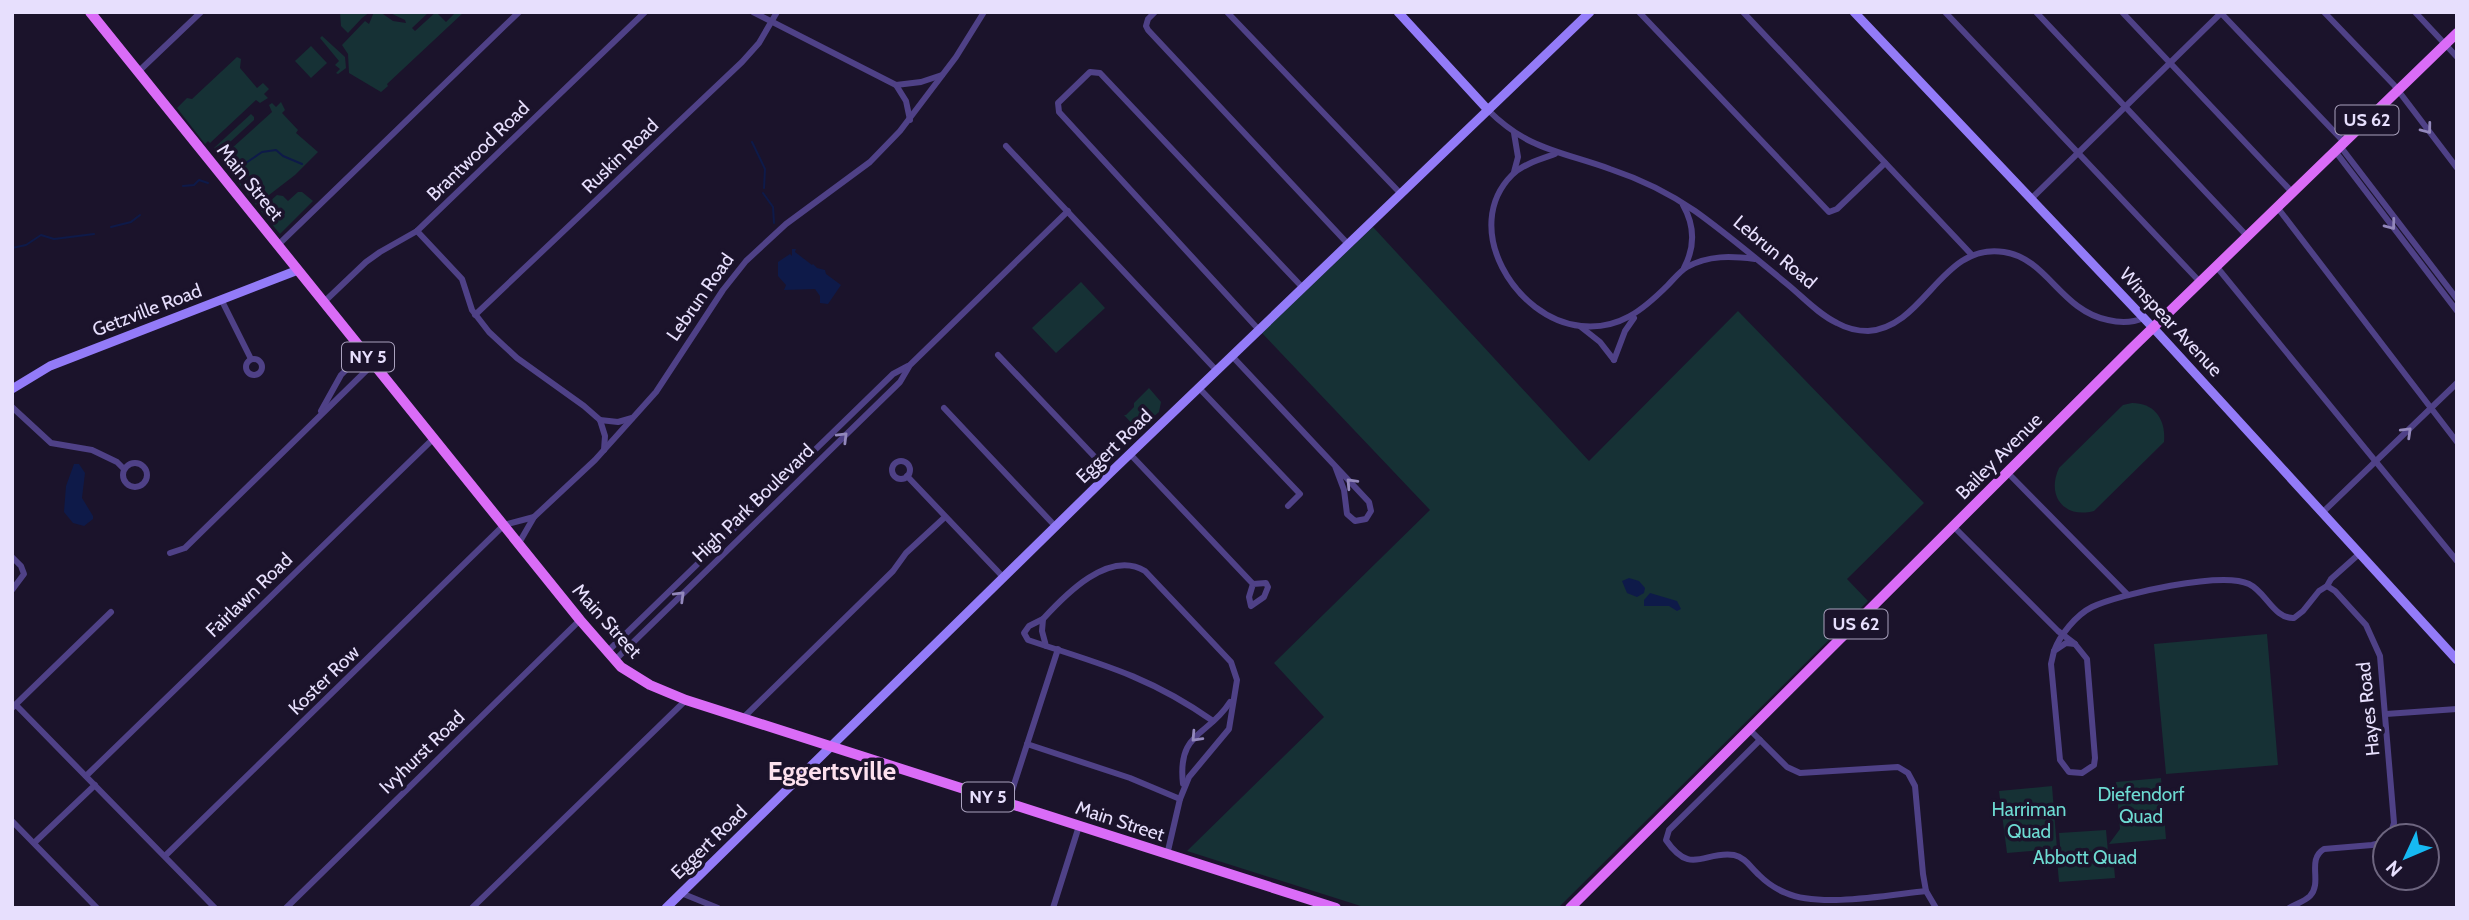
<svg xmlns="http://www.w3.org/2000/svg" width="2469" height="920" font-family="Cabin,sans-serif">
	<rect width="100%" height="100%" fill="#1b132b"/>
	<g fill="#163135">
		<polygon points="340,12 370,12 362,18 348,33 341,26"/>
		<polygon points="374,12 380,12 393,21 406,23 405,20 388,12 429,12 412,28 415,31 436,12 446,22 456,12 464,12 387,84 388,86 381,92 349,73 348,54 342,45 365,21 369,24"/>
		<polygon points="322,36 345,57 346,68 338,74 336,73 340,69 335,65 339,61 320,38"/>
		<polygon points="311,46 327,63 311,78 295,61"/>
		<polygon points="237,57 241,59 240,68 257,88 263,83 269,89 264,94 268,98 260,103 256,100 210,143 208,141 205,144 177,108 187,98 192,99"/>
		<polygon points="281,102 285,110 282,113 298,130 296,133 318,152 295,175 256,205 221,161 221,158 272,112 269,105 272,103 276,107"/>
		<polygon points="251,114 254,117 254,120 218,153 214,148"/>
		<polygon points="298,192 302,192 313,201 280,234 260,210 277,195 283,196 288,201"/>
		<polygon points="1373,227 1589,461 1738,311 1924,503 1847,579 1868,601 1558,908 1367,908 1187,851 1324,717 1274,663 1430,510 1262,333"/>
		<polygon points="1081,282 1105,308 1056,353 1032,328"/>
		<polygon points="1149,388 1161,402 1159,412 1138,430 1124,415 1126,415 1134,407 1134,403"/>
		<path d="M2132,403C2155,403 2166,420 2164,442L2094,511C2064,519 2046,496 2059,468L2123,405Z"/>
		<polygon points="2267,634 2278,765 2166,774 2154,644"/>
		<polygon points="2161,778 2166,839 2109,844 2120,829 2116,782"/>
		<polygon points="2052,786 2057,849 2007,853 1999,791"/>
		<polygon points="2106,830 2108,852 2113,853 2115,878 2059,882 2057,859 2061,859 2059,833"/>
	</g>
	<g fill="#0e1a49">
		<polygon points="792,249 796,249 795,252 812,265 813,264 817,268 825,270 826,274 841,285 828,304 820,303 820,296 815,289 784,290 786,285 778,276 778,262 790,254 792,256"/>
		<polygon points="74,464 79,464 85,473 82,498 93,516 93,519 84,526 73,523 64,512 66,486"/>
		<polygon points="1629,578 1639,581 1645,588 1644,593 1637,597 1627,593 1622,581"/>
		<polygon points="1650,593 1677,601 1681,609 1677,611 1669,606 1644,606 1644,600"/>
	</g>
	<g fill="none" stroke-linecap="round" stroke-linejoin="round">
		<g stroke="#0e1a49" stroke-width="2">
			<polyline points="752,142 765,169 764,188"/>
			<polyline points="240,167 262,152 276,150 283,156 302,164"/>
			<polyline points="183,186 194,185 199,180 208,183"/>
			<polyline points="763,193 773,207 774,223"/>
			<polyline points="111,227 131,222 140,215"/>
			<polyline points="12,248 26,245 41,235 54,239 94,234"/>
		</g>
		<g stroke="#4f4187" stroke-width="6">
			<polyline points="753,12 896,85 906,101 910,120"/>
			<polyline points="1155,12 1148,19 1146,26 1148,30 1348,244"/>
			<polyline points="1227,12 1401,194"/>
			<polyline points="1639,12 1829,212 1837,209 1885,163"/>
			<polyline points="1743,12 1971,254"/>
			<polyline points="1945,12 2200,282"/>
			<polyline points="2036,12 2247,236"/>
			<polyline points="2122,12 2292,192"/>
			<polyline points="2220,12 2344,142"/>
			<polyline points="2324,12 2394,85 2457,168"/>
			<polyline points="2415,12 2457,57"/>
			<polyline points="138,72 201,12"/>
			<polyline points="896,85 921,82 942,75"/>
			<path d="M1488,110C1528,150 1560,151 1610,169C1640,179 1669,193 1695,211C1727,234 1757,259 1787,284C1803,297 1818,314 1837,323C1846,328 1857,331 1868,331C1926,327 1941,242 2004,252C2047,258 2061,311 2108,320C2120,323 2132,323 2144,318"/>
			<polyline points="1514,133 1518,157 1514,172"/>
			<polyline points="1006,146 1217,371"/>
			<polyline points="2340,146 2457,299"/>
			<polyline points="2335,151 2457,311"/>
			<path d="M1555,154C1541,159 1523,164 1512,175C1460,227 1515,319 1581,326C1619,330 1643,310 1668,285C1674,279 1680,271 1687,267C1709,255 1731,256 1755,259"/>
			<polyline points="2031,199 2222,12"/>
			<path d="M1683,205C1695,226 1695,247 1684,268"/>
			<polyline points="2277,207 2457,442"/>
			<polyline points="417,231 462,279 472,310 489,332 517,358 584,406 600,420 605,436 604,450"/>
			<polyline points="278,245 519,12"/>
			<polyline points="2216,266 2457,561"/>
			<polyline points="222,301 251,359"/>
			<polyline points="324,302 366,262 380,252 417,231 645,12"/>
			<polyline points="475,315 742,62 759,43 777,12"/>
			<polyline points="1581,327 1600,342 1614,360"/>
			<polyline points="1260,331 1059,112 1058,103 1090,72 1100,73 1303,288"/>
			<polyline points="998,355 1110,473"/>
			<polyline points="1232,356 1369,502 1371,511 1366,519 1355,521 1347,514 1344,490 1335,466"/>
			<circle cx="254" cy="367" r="8"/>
			<polyline points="1614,360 1625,331 1634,318"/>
			<polyline points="1199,388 1300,494 1288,506"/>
			<polyline points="12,407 51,443 92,450 117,462 124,469"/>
			<polyline points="944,408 1056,527"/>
			<polyline points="321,411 341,375 364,352"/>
			<polyline points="600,420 618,422 632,418"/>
			<polyline points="1130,454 1253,584 1266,583 1268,587 1264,597 1251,606 1249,597 1253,584"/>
			<circle cx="901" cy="470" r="9"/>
			<circle cx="135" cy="475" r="12"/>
			<polyline points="2007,472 2128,595"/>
			<polyline points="907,476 1004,578"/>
			<polyline points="2322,513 2457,383"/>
			<polyline points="1953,526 2058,631 2075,644"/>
			<polyline points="519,543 534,517 595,460 656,392 723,290 746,261 786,224 870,162 900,131 956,57 984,12"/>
			<polyline points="170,553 185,548 374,363"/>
			<polyline points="12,557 21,566 24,574 12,590"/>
			<polyline points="2327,586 2335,591 2366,625 2380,656 2394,823 2390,836"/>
			<polyline points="1043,619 1029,626 1024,633 1028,640 1046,646"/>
			<polygon points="2066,643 2075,644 2087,659 2095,758 2094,765 2082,773 2069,772 2060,760 2051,664 2054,651"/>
			<path d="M2054,651C2060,635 2076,615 2092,607C2119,594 2222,571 2249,584C2266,592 2274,619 2294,618L2303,611L2319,591L2327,586L2331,579L2359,554"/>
			<polyline points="607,652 893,374 908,366"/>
			<polyline points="614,661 900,382 910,365 1068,211"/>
			<polyline points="16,705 215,908"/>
			<polyline points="12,708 111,612"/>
			<polyline points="2386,714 2457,709"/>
			<polyline points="743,718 893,571 906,553 945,517"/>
			<polyline points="1749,729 1787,767 1800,773 1898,767 1908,773 1915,786 1923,874 1926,891 1936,908"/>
			<path d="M1760,740L1669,830L1666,840C1691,877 1705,850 1734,855C1745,857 1751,868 1759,875C1767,883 1776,889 1786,893C1820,908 1888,895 1926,891"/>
			<polyline points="1027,744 1130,778 1180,799"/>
			<polyline points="86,776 434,438"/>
			<path d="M1183,784C1177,731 1208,737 1230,702"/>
			<polyline points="1008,803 1058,649"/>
			<polyline points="12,821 97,908"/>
			<polyline points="34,843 95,785"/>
			<path d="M1167,855L1180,799L1189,777L1229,729L1237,680L1231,662L1145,571C1109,549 1065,595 1043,619L1042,631L1046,646C1112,667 1156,681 1213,721"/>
			<polyline points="165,856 504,525 534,517"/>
			<polyline points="681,893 718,908"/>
			<polyline points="286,908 580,620"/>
			<polyline points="472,908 686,700"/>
			<polyline points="1053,908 1079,826"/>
			<path d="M2289,908C2296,904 2305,901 2310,896C2323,882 2306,860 2324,849L2372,845L2385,842"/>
		</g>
		<g stroke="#937bf8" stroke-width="9">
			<polyline points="1398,12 1488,110"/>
			<polyline points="1854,12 2158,333 2457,660"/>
			<polyline points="12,389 50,366 298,270"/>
			<polyline points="666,908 1110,473 1590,12"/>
		</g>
		<g stroke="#da6cf7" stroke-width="10">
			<polyline points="90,12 580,620 621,667 650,685 686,700 1336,908"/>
			<polyline points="1570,908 2132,348 2457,33"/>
		</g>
	</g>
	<defs><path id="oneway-chevron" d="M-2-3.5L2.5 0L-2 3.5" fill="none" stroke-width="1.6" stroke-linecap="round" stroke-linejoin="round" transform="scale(1.75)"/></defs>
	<g stroke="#9388bc">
		<use href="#oneway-chevron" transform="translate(2427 129) rotate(53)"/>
		<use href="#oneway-chevron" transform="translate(2391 225) rotate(53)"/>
		<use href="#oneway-chevron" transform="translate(2407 432) rotate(-44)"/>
		<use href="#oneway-chevron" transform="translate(843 437) rotate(-45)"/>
		<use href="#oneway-chevron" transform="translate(1351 483) rotate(-133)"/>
		<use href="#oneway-chevron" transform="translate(680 596) rotate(-44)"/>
		<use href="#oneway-chevron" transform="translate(1196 737) rotate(133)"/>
	</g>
	<g text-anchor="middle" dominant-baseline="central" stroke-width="7" stroke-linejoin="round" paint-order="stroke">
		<g fill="#1b132b" stroke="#aaa2be" stroke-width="2">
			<rect x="2335.5" y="105.5" width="63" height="29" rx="5"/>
			<rect x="342" y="342.5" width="52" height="29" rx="5"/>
			<rect x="1824.5" y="609.5" width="63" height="29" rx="5"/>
			<rect x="962" y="782.5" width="52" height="29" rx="5"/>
		</g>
		<g font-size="18" font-weight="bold" fill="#e7dffd">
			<text x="2367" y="120">US 62</text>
			<text x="368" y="357">NY 5</text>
			<text x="1856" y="624">US 62</text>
			<text x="988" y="797">NY 5</text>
		</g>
		<g font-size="19" fill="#e7dffd" stroke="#1b132b">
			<text transform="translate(478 151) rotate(-44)">Brantwood Road</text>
			<text transform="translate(620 156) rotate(-44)">Ruskin Road</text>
			<text transform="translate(250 182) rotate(51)">Main Street</text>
			<text transform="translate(1775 252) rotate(40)">Lebrun Road</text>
			<text transform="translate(700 297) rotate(-55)">Lebrun Road</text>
			<text transform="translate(147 310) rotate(-21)">Getzville Road</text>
			<text transform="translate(2171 322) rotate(47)">Winspear Avenue</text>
			<text transform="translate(1114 446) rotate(-44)">Eggert Road</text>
			<text transform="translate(1999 456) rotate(-45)">Bailey Avenue</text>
			<text transform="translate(753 503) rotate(-44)">High Park Boulevard</text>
			<text transform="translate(249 595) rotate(-44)">Fairlawn Road</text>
			<text transform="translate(607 621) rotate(48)">Main Street</text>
			<text transform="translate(324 680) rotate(-44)">Koster Row</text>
			<text transform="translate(2368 709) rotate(-96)">Hayes Road</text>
			<text transform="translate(422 752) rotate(-44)">Ivyhurst Road</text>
			<text transform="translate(1120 821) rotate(18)">Main Street</text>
			<text transform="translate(709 842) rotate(-44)">Eggert Road</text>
		</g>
		<g font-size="19" fill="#6ddbd2" stroke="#1b132b">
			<text x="2141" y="794">Diefendorf<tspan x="2141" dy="22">Quad</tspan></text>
			<text x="2029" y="809">Harriman<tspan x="2029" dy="22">Quad</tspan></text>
			<text x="2085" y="857">Abbott Quad</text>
		</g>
		<g font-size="26" font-weight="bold" fill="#fde1ee" stroke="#1b132b">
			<text x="832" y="771">Eggertsville</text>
		</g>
	</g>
	<rect width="2469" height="920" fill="none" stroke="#e7dffd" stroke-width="28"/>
	<g transform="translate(2406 857) rotate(226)"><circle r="33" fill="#1b132b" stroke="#6d657f" stroke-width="2"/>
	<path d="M0-5L12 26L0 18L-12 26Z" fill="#16b9f2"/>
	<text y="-10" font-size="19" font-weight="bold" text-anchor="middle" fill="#e7dffd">N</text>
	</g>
</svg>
